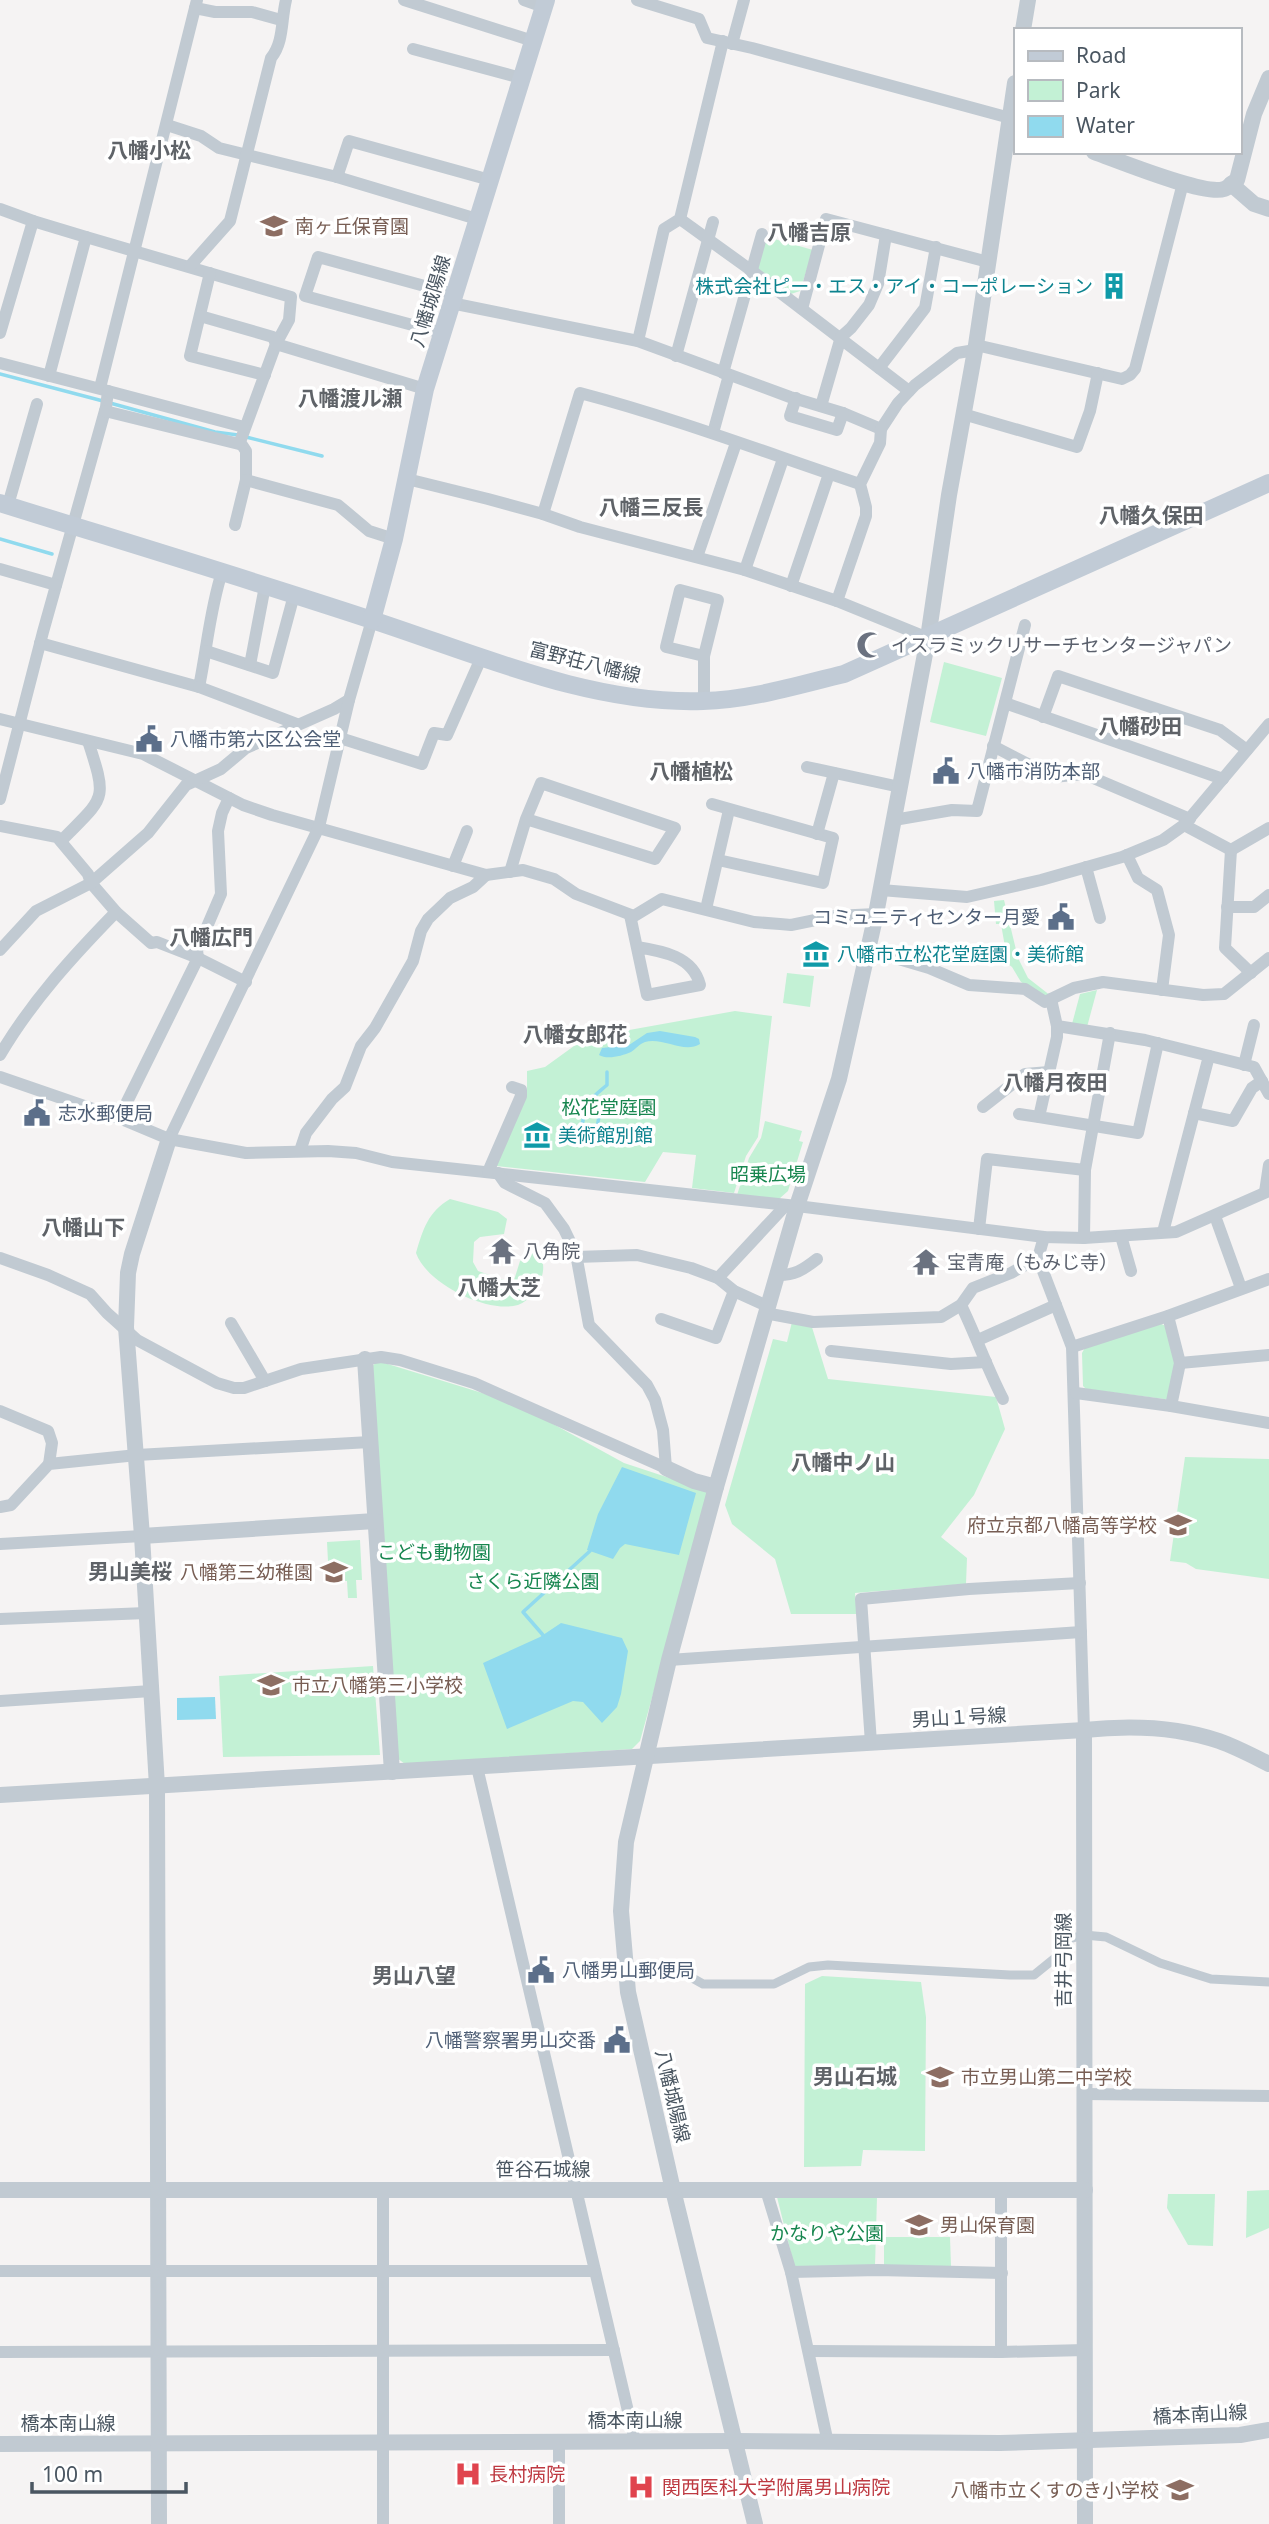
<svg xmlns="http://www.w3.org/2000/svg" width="1269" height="2524" font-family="'Noto Sans','Noto Sans JP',sans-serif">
	<rect width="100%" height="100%" fill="#f5f3f3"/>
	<g fill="#c3f1d5">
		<polygon points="764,236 813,250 800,291 791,294 755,268"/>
		<polygon points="944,662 1002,678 986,736 930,722"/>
		<polygon points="1004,900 1018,958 1028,978 1051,996 1047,998 1021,982 1012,967 1008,964 1001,924 996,924 994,901"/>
		<polygon points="787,973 814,976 810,1007 783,1003"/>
		<polygon points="1097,990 1087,1027 1072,1024 1080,994"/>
		<polygon points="735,1011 772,1016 758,1137 746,1156 734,1193 692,1188 696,1155 663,1152 645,1182 496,1166 527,1094 527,1071 545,1067 574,1046 607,1034"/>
		<polygon points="765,1121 802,1131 799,1141 803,1142 788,1191 779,1199 737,1195 749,1158 761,1138"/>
		<path d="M450,1199L498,1212L507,1219L504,1234L480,1237L474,1242L473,1262L478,1271L510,1282L515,1277L520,1261L534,1252C555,1262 536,1299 518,1305C487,1314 426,1283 416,1253C423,1229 428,1212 450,1199Z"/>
		<polygon points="792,1322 811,1324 828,1379 996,1397 1005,1429 974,1495 941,1537 967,1558 966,1584 855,1593 857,1614 791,1614 775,1559 732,1524 725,1505 773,1339 787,1342"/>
		<polygon points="1159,1323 1166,1326 1179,1362 1172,1400 1086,1389 1083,1386 1082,1353 1086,1346"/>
		<polygon points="378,1361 515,1403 624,1463 700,1488 709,1493 640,1741 632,1749 405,1764 397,1758 370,1368"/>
		<polygon points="1185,1457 1269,1459 1269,1579 1196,1569 1186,1563 1170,1561"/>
		<polygon points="360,1540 362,1580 356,1580 357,1598 348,1598 347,1581 329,1581 327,1542"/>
		<polygon points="373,1666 380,1755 223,1757 219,1676"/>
		<polygon points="822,1976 921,1982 926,2017 925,2151 863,2150 861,2166 804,2167 805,1984"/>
		<polygon points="1269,2190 1269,2228 1246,2238 1247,2191"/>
		<polygon points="1168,2194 1215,2194 1213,2246 1188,2245 1167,2208"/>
		<polygon points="777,2197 877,2197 875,2266 795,2269"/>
		<polygon points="884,2237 950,2237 951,2266 884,2266"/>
	</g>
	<g fill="#90daee">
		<path d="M660,1031L695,1037L699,1039L700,1044C684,1054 663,1037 645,1042C639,1044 636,1049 631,1052C622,1056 607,1060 599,1055L602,1048L629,1045L647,1033Z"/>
		<polygon points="622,1467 696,1493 679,1555 625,1544 620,1548 613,1559 587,1550 598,1514"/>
		<polygon points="561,1623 622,1638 628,1651 621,1694 617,1707 602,1723 583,1702 573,1701 507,1729 483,1663 540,1637"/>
		<polygon points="215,1697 216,1719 177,1720 177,1698"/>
	</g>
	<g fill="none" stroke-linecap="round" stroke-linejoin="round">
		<g stroke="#90daee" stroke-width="3.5">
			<polyline points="0,374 103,401"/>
			<polyline points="110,403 215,432 238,435"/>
			<polyline points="246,437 322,456"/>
			<polyline points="0,539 52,554"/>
			<path d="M607,1072V1085C597,1094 584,1100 593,1115L599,1117L597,1127L619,1132"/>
			<path d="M576,1129C586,1124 585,1113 578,1105"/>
			<polyline points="543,1635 523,1612 590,1551"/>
		</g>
		<polyline stroke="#c1cad2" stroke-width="9" points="607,1970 654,1968 678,1970 703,1984 774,1984 809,1967 828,1965 1010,1975 1034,1975 1055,1958 1069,1939 1084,1935 1106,1937 1160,1963 1211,1979 1269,1982"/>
		<g stroke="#c1cad2" stroke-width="12">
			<polyline points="404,0 533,41"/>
			<polyline points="524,0 544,7"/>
			<polyline points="637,0 699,19 707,38 752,48 1010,118"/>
			<polyline points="195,8 215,12 252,12 281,20"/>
			<polyline points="732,44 744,0"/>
			<polyline points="413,49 521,78"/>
			<polyline points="167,125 201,136 219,148 337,177 477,219"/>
			<polyline points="337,177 349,141 490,180"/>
			<polyline points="0,209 33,221"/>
			<polyline points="680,219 752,271 909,391"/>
			<polyline points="86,237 291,297 289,320 276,344 240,442 246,451 246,480 235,525"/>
			<path d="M190,266L230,221L271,58C284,42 281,20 286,0"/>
			<polyline points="210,273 190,356 265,375"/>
			<polyline points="451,303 638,341 790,397 843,413 881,429"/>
			<polyline points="802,309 826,219 988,262"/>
			<polyline points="200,316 273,337 276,344 425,389"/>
			<polyline points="0,333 33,221 86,237 49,376"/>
			<polyline points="442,333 305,296 318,257 454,294"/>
			<polyline points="638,341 664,229 680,219 723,41"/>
			<polyline points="976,345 1122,379 1130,375 1135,369 1183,183"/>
			<polyline points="676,356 713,222"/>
			<polyline points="0,363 108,391 106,407 43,632 0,799"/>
			<polyline points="879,368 925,308 936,247"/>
			<polyline points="723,373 762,234"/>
			<polyline points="100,388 197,0"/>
			<polyline points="108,391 244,427"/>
			<polyline points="796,398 790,416 837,430 843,413"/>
			<polyline points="821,406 841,337 851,328 869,305 878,284 886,235"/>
			<polyline points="105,411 239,444"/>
			<polyline points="963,414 1077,447 1090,411 1098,373"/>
			<polyline points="713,433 729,375"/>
			<polyline points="407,479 488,499 543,514 580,527 745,570 837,601 928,638"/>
			<polyline points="246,480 338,505 369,531 394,539"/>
			<polyline points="8,505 37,404"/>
			<path d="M543,514L580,393C675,418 767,453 860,484"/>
			<polyline points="697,557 736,443"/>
			<polyline points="0,569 56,585"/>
			<polyline points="745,570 783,459"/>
			<polyline points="791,586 829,474"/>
			<polyline points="837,601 866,516 866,507 860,484 880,443 881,429 898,403 915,385 957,353 975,350"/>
			<path d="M40,643L199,687C207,648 210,609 222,572"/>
			<polyline points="206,651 273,673 294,595"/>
			<polyline points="250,665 265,586"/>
			<polyline points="199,687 297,724"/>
			<polyline points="704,701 704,656 718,600 680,590 666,647 704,656"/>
			<polyline points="1005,703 1223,779"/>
			<polyline points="1043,717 1058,676 1220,730 1247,750"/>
			<polyline points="0,719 143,754 243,805 272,815 486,875 523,870 554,879 576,894 634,916 662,899 754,922 780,924 791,925 835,916 876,914"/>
			<polyline points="340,738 422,764 434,733 447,735 482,656"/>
			<polyline points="993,746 1053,777 1084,774 1190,819"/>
			<polyline points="807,767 900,787"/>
			<polyline points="712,804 833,838 823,883 718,860"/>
			<polyline points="894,820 952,810 977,811 1025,625"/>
			<polyline points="1184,825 1231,850"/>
			<polyline points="0,826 57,837 88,874 91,883 116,912 151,943 157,942 198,958 246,982"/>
			<polyline points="817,834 834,773"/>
			<path d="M61,841C105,796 108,802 88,741"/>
			<polyline points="1231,850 1225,948 1251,973"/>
			<polyline points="1231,850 1269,828"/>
			<polyline points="1127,855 1138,878 1157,890 1169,935 1162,990"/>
			<polyline points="453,866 467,831"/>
			<polyline points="1086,867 1100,918"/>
			<polyline points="510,872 526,819 541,783 675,828 655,859 526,819"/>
			<polyline points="881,890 967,897 1041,880 1122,857 1163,840 1184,825 1269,724"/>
			<polyline points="1227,907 1254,907 1269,895"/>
			<polyline points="706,909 729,810"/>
			<path d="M630,915L647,995L700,985C693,956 662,951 637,947"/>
			<polyline points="0,950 36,911 91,883 148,833 186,785 221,769 246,748 334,709 349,700"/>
			<polyline points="868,950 929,968 969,985 1025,989 1045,1002 1051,999"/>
			<polyline points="1269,958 1224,994 1203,995 1103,982 1074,988 1051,999 1057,1026 1145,1040 1254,1067 1269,1094"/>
			<polyline points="1057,1026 1057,1037 1039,1117 1138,1133 1158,1043"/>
			<path d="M0,1055C31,1002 73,956 116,912"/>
			<polyline points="1244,1065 1254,1025"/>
			<polyline points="0,1077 119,1118 169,1139 246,1153 328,1151 356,1153 392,1162 797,1206 1044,1237 1084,1238 1176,1232 1269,1191"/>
			<polyline points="983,1107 1025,1074 1049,1072"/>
			<polyline points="1194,1113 1233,1121 1252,1088 1262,1081"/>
			<polyline points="1019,1114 1039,1117"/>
			<polyline points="119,1118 198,958 197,950 221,894 218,831 222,813 229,798"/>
			<polyline points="169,1139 319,827 349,700 372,620"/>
			<polyline points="300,1151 306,1133 332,1099 345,1087 361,1046 375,1028 413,961 421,931 428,919 450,898 473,887 486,875"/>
			<polyline points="488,1172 521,1096 521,1090 512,1087"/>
			<polyline points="1265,1192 1269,1165"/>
			<polyline points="1215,1216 1241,1288"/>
			<polyline points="979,1229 987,1159 1085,1170 1110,1033"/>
			<polyline points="1163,1232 1209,1056"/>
			<polyline points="1121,1236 1131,1271"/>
			<polyline points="1044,1237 1038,1258 1072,1347 1084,1730"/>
			<polyline points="1084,1238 1085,1170"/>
			<polyline points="576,1257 637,1255 691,1268 718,1278 734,1291 767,1306"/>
			<polyline points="0,1258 48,1275 90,1294 107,1313 137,1340 217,1383 234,1388 244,1388 301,1369 381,1357 400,1360 474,1383 666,1468 663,1430 655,1400 647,1385 589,1325 576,1254 564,1229 545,1203 505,1183 498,1173"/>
			<path d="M776,1275C794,1276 803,1270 817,1259"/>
			<polyline points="718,1278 786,1205"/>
			<path d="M961,1305C976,1336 987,1368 1003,1399"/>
			<polyline points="765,1313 813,1322 941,1317 961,1305 973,1288 1011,1273 1038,1258"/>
			<polyline points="1168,1316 1180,1363 1171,1406"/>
			<polyline points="661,1319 716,1338 734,1291"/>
			<polyline points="231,1323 265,1381"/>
			<polyline points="978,1340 1056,1305"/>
			<polyline points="1072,1347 1168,1316 1269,1279"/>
			<polyline points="831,1351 951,1364 986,1362"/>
			<polyline points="1180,1363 1269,1355"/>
			<polyline points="1076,1393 1171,1406 1269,1423"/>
			<polyline points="0,1411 48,1431 52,1443 49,1464"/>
			<polyline points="0,1507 11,1505 49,1464 137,1455 370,1442"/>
			<polyline points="0,1544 142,1536"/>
			<polyline points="0,1619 146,1613"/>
			<polyline points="669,1660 1081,1632"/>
			<polyline points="0,1701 151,1691"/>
			<polyline points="871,1743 861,1599 969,1589 1080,1583"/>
			<polyline points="477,1767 635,2441"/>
			<polyline points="1083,2094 1269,2096"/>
			<polyline points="766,2190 791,2272 828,2443"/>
			<polyline points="0,2271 595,2271"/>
			<polyline points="791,2272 878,2270 1002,2273"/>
			<polyline points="809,2351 1001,2352 1085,2350"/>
			<polyline points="0,2352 614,2350"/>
			<polyline points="1001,2352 1001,2190"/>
			<polyline points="383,2524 383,2190"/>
			<polyline points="559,2524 559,2442"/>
		</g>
		<g stroke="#c1cad2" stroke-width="16">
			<polyline points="1023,30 1028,0"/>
			<path d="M1094,152C1117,160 1204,196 1224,189C1228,188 1233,182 1237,180L1254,114L1269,78"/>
			<polyline points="1231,184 1254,204 1269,209"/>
			<polyline points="365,1359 392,1772"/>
			<polyline points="666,1468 694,1481 716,1487"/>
			<polyline points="142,1536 375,1521"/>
			<polyline points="1084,1730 1085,2524"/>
			<path d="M0,1795L1084,1730C1130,1725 1175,1726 1219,1741C1236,1747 1253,1756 1269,1764"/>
			<polyline points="0,2190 1085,2190"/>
			<polyline points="0,2444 736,2441 1000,2443 1240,2435 1269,2430"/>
			<polyline points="159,2524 157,1786 142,1536 126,1327 128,1273 132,1254 169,1139"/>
			<polyline points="755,2524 673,2190 628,1992 621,1911 626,1842 669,1660 716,1487 797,1206 839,1079 876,914 928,638 949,495 976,345 1015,83"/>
		</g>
		<g stroke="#c1cbd6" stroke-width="18">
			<path d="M0,503C125,542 251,580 375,621C479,655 592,705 703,701C750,700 798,685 844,674L1269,483"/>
			<polyline points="372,620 394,539 425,389 546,0"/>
		</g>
	</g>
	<defs>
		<symbol id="school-bare" viewBox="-9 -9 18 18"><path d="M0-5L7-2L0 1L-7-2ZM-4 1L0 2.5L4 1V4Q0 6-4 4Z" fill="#8d6e63" stroke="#fff" stroke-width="2.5" paint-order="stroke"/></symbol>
		<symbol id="building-bare" viewBox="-9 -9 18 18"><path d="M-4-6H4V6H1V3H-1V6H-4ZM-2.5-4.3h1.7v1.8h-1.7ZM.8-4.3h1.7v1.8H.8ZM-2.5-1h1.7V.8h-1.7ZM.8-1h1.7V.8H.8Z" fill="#0f9aa8" stroke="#fff" stroke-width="2.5" paint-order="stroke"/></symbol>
		<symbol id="mosque-bare" viewBox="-9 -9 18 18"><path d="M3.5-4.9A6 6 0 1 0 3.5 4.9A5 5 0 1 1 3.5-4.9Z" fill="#6b7280" stroke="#fff" stroke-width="2.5" paint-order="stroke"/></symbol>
		<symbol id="civic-bare" viewBox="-9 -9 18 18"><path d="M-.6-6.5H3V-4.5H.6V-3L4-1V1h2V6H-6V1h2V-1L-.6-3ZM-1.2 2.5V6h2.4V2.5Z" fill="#5c6f8a" stroke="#fff" stroke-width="2.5" paint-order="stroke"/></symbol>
		<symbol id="museum-bare" viewBox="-9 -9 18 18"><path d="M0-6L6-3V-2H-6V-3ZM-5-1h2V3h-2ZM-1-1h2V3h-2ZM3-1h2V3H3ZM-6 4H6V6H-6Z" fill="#0f9aa8" stroke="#fff" stroke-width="2.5" paint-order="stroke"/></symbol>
		<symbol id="temple-bare" viewBox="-9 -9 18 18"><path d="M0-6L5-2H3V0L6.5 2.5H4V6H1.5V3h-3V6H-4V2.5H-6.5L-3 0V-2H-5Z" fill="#6b7280" stroke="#fff" stroke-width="2.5" paint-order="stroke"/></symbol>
		<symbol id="hospital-bare" viewBox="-9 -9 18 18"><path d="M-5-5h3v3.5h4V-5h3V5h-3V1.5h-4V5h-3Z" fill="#e0444e" stroke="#fff" stroke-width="2.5" paint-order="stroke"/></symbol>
	</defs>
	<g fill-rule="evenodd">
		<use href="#school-bare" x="255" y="207" width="38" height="38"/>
		<use href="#building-bare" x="1095" y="267" width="38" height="38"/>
		<use href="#mosque-bare" x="851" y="626" width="38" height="38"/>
		<use href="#civic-bare" x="130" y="720" width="38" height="38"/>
		<use href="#civic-bare" x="927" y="752" width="38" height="38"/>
		<use href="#civic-bare" x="1042" y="898" width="38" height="38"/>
		<use href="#museum-bare" x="797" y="935" width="38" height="38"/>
		<use href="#civic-bare" x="18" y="1094" width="38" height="38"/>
		<use href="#museum-bare" x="518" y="1116" width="38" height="38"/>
		<use href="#temple-bare" x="483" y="1232" width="38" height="38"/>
		<use href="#temple-bare" x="907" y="1243" width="38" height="38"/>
		<use href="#school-bare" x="1159" y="1506" width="38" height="38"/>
		<use href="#school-bare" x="315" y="1553" width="38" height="38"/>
		<use href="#school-bare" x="252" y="1666" width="38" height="38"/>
		<use href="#civic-bare" x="522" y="1951" width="38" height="38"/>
		<use href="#civic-bare" x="598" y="2021" width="38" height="38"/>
		<use href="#school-bare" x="921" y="2058" width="38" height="38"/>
		<use href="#school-bare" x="900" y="2206" width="38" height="38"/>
		<use href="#hospital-bare" x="449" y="2455" width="38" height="38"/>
		<use href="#hospital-bare" x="622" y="2468" width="38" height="38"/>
		<use href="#school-bare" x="1161" y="2471" width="38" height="38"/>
	</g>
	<g text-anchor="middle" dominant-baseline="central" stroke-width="7" stroke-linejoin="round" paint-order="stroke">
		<g font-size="19" fill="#785e54" stroke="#fff" text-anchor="start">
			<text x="295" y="226">南ヶ丘保育園</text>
			<text x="1157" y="1525" text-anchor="end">府立京都八幡高等学校</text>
			<text x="313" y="1572" text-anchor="end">八幡第三幼稚園</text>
			<text x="292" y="1685">市立八幡第三小学校</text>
			<text x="961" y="2077">市立男山第二中学校</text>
			<text x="940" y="2225">男山保育園</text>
			<text x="1159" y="2490" text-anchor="end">八幡市立くすのき小学校</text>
		</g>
		<g font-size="19" fill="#0d838f" stroke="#fff" text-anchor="start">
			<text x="1093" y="286" text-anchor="end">株式会社ピー・エス・アイ・コーポレーション</text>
			<text x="837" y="954">八幡市立松花堂庭園・美術館</text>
			<text x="558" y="1135">美術館別館</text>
		</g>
		<g font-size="19" fill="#4a5661" stroke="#fff">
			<text transform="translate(430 301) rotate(-73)">八幡城陽線</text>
			<text transform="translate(585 662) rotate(14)">富野荘八幡線</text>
			<text transform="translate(959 1717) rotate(-3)">男山１号線</text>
			<text transform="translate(1063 1960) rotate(-90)">吉井弓岡線</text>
			<text transform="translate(673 2096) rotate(77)">八幡城陽線</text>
			<text x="543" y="2169">笹谷石城線</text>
			<text transform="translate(1200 2414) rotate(-3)">橋本南山線</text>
			<text x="635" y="2420">橋本南山線</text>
			<text x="68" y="2423">橋本南山線</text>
		</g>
		<g font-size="19" fill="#5b616d" stroke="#fff" text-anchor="start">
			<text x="891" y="645">イスラミックリサーチセンタージャパン</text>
			<text x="523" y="1251">八角院</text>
			<text x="947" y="1262">宝青庵（もみじ寺）</text>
		</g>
		<g font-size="19" fill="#4e5e75" stroke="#fff" text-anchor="start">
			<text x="170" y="739">八幡市第六区公会堂</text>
			<text x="967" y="771">八幡市消防本部</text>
			<text x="1040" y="917" text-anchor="end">コミュニティセンター月愛</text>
			<text x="58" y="1113">志水郵便局</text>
			<text x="562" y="1970">八幡男山郵便局</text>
			<text x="596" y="2040" text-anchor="end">八幡警察署男山交番</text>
		</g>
		<g font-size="19" fill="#17864f" stroke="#fff">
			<text x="609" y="1107">松花堂庭園</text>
			<text x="768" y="1174">昭乗広場</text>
			<text x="434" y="1552">こども動物園</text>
			<text x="533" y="1581">さくら近隣公園</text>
			<text x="827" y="2233">かなりや公園</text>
		</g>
		<g font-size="19" fill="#be3a42" stroke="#fff" text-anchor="start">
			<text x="489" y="2474">長村病院</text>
			<text x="662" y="2487">関西医科大学附属男山病院</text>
		</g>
		<g font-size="21" font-weight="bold" fill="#5f6368" stroke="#fff">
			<text x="149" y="150">八幡小松</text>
			<text x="809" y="232">八幡吉原</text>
			<text x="350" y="398">八幡渡ル瀬</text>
			<text x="651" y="507">八幡三反長</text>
			<text x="1151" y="515">八幡久保田</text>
			<text x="1140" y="726">八幡砂田</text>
			<text x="691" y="771">八幡植松</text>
			<text x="211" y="937">八幡広門</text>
			<text x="575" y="1034">八幡女郎花</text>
			<text x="1055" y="1082">八幡月夜田</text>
			<text x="83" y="1227">八幡山下</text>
			<text x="499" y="1287">八幡大芝</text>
			<text x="843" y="1462">八幡中ノ山</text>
			<text x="130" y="1571">男山美桜</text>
			<text x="414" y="1975">男山八望</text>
			<text x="855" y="2076">男山石城</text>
		</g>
	</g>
	<rect x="1014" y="28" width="228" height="126" fill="#ffffff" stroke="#b7bbc0" stroke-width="2"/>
	<rect x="1028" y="51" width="35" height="10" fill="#c1cbd6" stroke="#b7bbc0" stroke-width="2"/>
	<text x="1076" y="63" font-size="21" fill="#4a5661">Road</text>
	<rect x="1028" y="80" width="35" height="21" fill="#c3f1d5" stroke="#b7bbc0" stroke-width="2"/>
	<text x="1076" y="98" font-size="21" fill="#4a5661">Park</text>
	<rect x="1028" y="116" width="35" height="21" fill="#90daee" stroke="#b7bbc0" stroke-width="2"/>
	<text x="1076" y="133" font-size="21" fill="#4a5661">Water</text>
	<path d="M32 2482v10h154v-10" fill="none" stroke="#4a5661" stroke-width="3.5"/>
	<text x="42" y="2482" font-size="21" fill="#4a5661" stroke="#ffffff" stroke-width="5" paint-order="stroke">100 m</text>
</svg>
